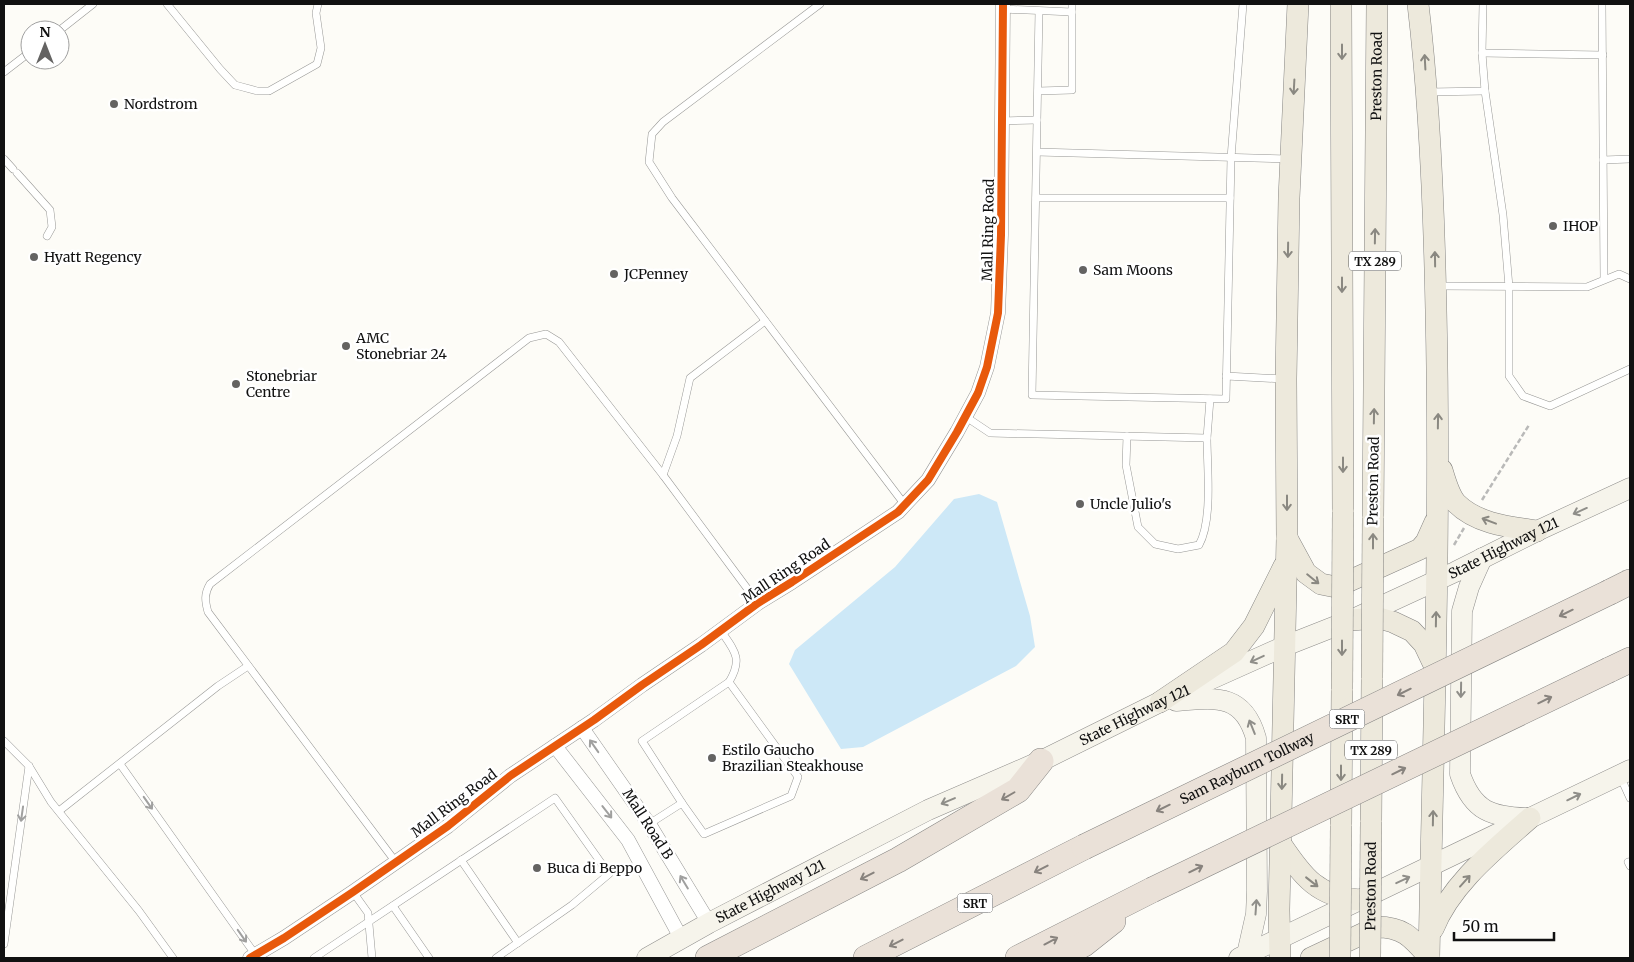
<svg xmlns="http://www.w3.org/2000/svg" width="1634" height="962" font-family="Merriweather,serif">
	<rect width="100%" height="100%" fill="#fdfcf7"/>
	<polygon fill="#cde8f7" points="979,494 997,502 1030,616 1035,647 1016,666 863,747 841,749 789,664 795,650 895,567 954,499"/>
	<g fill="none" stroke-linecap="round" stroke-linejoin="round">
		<defs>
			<g id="lane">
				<polyline points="167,4 220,69 235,85 257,91 269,91 317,64 321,48 316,13 318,4"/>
				<polyline points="820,4 663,122 652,134 649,162 672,198 905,505"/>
				<polyline points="1483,4 1482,53 1485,91 1503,215 1509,287 1509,376 1523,396 1550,406 1630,369"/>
				<polyline points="1602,4 1604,279"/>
				<polyline points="1003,9 1072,12"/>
				<polyline points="1039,11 1032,395 1226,399 1231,158 1243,4"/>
				<polyline points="60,30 93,4"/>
				<polyline points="1482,53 1603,55"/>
				<polyline points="4,72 30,52"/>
				<polyline points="1038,91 1072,90 1072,4"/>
				<polyline points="1429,92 1485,91"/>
				<polyline points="1001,121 1037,120"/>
				<polyline points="1037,152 1288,159"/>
				<polyline points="4,159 13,169"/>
				<polyline points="1603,160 1630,159"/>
				<polyline points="17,173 50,210 52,227 47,236"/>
				<polyline points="1036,198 1230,198"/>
				<polyline points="1437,286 1587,287 1619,274 1630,279"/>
				<polyline points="1226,376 1283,379"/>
				<polyline points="966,417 990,433 1207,438 1210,399"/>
				<path d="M1127,436L1126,465L1138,527L1155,544L1178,549L1199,545C1213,520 1207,467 1207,438"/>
				<polyline points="758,603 663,475 677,436 690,378 765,321"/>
				<polyline points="4,741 29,766 51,802 139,911 173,958"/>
				<polyline points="120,764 257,957"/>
				<polyline points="1620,776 1630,798"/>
				<path d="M682,803L642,741L729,682C743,659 735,651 721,631"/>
				<polyline points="59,811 218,686 248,666"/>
				<polyline points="649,824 682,803 704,834 791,796 798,777 729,682"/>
				<polyline points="461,860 518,943"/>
				<path d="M395,861L208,612C205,601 204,594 210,584L529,338L546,334L559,342L663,475"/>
				<polyline points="1628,862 1630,866"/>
				<polyline points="353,892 368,913 372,958"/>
				<polyline points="393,906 429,958"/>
				<polyline points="4,944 29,766"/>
				<polyline points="314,958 555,798 609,874 572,905 496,958"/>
			</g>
			<g id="street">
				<polyline points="582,728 649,824 709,923"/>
				<polyline points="555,746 628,840 681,938"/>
				<polyline points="250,958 284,938 353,892 448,826 510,776 594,720 642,685 701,645 758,603 792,582 898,512 928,480 957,432 978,393 987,367 998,313 1001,235 1003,4"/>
			</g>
			<g id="secondary">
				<path d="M1482,558L1469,587L1462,611L1460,774C1473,812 1492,817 1529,818"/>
				<path d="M1176,701C1214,698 1243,692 1256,738L1257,891L1256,914L1247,954"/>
				<path id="s1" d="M647,958L709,923L928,810L1041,761L1160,702L1285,646L1351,620L1455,572L1537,531L1630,488"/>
				<polyline points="1239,958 1630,770"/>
			</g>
			<g id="primary">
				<polyline points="1341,4 1343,512"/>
				<path d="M1418,4C1430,105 1434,208 1436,310C1441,526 1433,742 1429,958"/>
				<path d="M1442,470C1445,480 1449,495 1456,503C1477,524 1509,527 1537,531"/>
				<path id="s2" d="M1373,518L1377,4"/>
				<polyline points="1287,538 1306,573 1321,584 1336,587 1420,549 1426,542 1435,522"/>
				<polyline points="1351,620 1379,618 1393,622 1412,631 1424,644 1434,665"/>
				<polyline points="1160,702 1234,652 1254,626 1284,566"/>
				<polyline points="1371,822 1372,678"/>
				<polyline points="1341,826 1342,689"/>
				<path d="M1281,844C1303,877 1318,897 1360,900"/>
				<path d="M1433,929C1451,884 1494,850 1530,818"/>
				<polyline points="1280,958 1279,910 1287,538 1286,379 1289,198 1298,4"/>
				<path d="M1311,958L1377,927C1404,927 1412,938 1429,957"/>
			</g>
			<g id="highway">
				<polyline points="1610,592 1630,582"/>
				<polyline points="1609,670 1630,660"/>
				<polyline points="708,958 898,860 1018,790 1041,761"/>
				<polyline points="866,958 1084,847"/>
				<polyline points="1018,958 1152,890"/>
				<polyline points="1058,958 1084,944 1113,921"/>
			</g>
		</defs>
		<use href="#lane" stroke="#979795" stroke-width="8"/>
		<use href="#street" stroke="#979795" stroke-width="15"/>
		<use href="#secondary" stroke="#8e8d8b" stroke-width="21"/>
		<use href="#primary" stroke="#858482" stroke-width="22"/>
		<use href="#highway" stroke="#858482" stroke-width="26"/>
		<g stroke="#b9b9b8" stroke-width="2.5" stroke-dasharray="5 2.5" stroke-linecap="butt">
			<polyline points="1482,500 1529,425"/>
			<polyline points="1454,545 1464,528"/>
		</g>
		<use href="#lane" stroke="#fffffe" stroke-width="7"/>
		<use href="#street" stroke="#fffffe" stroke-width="14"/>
		<use href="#secondary" stroke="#f6f4eb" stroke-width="20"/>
		<use href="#primary" stroke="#ede9dc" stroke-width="21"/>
		<use href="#highway" stroke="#eae1d8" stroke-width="25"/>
		<defs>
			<g id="primary-bridge">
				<polyline points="1372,678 1373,518"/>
				<polyline points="1342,689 1343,512"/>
				<polyline points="1340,958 1341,826"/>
				<path id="s3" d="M1370,958L1371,822"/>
			</g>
			<g id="highway-bridge">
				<path id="s4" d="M1084,847L1610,592"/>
				<polyline points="1152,890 1609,670"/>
			</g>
		</defs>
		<use href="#primary-bridge" stroke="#858482" stroke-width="22" stroke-linecap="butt"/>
		<use href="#highway-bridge" stroke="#858482" stroke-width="26" stroke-linecap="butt"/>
		<use href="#primary-bridge" stroke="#ede9dc" stroke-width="21"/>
		<use href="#highway-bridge" stroke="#eae1d8" stroke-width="25"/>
		<defs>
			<polyline id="cycleway" points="250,958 284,938 353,892 448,826 510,776 594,720 642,685 701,645 758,603 792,582 898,512 928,480 957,432 978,393 987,367 998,313 1001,235 1003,4"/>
		</defs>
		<use href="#cycleway" stroke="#fff" stroke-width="11"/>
		<use href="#cycleway" stroke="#e8590c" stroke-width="8"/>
	</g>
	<defs><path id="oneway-shaft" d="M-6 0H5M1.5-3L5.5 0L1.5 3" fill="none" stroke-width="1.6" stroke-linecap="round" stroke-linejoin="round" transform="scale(1.25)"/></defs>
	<g stroke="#8a8881">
		<use href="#oneway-shaft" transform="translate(1342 52) rotate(90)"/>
		<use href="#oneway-shaft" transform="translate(1425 62) rotate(-93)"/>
		<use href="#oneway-shaft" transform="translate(1294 87) rotate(93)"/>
		<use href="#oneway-shaft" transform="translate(1375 236) rotate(-89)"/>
		<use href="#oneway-shaft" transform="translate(1288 250) rotate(91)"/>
		<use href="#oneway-shaft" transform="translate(1435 259) rotate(-91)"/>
		<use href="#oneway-shaft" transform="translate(1342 285) rotate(90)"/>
		<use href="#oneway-shaft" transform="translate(1374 416) rotate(-89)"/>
		<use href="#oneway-shaft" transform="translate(1438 421) rotate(-89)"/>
		<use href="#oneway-shaft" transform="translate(1343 465) rotate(90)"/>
		<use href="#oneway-shaft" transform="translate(1287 503) rotate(90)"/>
		<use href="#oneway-shaft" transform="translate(1489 521) rotate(-159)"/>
		<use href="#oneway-shaft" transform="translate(1373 541) rotate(-90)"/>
		<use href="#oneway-shaft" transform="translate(1313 579) rotate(39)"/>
		<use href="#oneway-shaft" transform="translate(1436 619) rotate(-89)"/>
		<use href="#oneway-shaft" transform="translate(1342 648) rotate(90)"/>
		<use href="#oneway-shaft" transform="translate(1341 773) rotate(90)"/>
		<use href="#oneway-shaft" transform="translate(1282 782) rotate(91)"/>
		<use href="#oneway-shaft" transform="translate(1433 818) rotate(-89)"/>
		<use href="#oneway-shaft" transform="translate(1465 881) rotate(-48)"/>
		<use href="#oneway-shaft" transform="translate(1312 882) rotate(38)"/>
	</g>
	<g stroke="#8f8e89">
		<use href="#oneway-shaft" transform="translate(1580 511) rotate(156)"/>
		<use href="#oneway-shaft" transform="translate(1257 659) rotate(155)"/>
		<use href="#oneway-shaft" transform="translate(1461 690) rotate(91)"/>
		<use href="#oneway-shaft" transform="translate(1252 727) rotate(-112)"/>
		<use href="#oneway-shaft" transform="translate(1574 797) rotate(-26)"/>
		<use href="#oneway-shaft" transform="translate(948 801) rotate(157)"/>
		<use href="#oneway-shaft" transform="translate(1403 880) rotate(-25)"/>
		<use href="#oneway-shaft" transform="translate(1256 907) rotate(-86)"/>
	</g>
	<g stroke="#88837e">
		<use href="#oneway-shaft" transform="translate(1566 613) rotate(154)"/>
		<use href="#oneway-shaft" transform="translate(1404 692) rotate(154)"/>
		<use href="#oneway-shaft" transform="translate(1545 700) rotate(-26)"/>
		<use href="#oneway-shaft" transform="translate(1399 771) rotate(-26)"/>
		<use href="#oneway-shaft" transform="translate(1008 796) rotate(150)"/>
		<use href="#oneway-shaft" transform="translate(1163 808) rotate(154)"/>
		<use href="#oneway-shaft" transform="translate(1041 869) rotate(153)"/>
		<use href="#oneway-shaft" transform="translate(1196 869) rotate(-26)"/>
		<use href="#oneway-shaft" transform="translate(867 876) rotate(153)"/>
		<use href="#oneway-shaft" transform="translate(1051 941) rotate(-28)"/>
		<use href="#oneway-shaft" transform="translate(896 943) rotate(153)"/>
	</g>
	<g stroke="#a0a09f">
		<use href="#oneway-shaft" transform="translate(594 746) rotate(-125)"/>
		<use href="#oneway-shaft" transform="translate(148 803) rotate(55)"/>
		<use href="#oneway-shaft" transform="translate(607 812) rotate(52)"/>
		<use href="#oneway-shaft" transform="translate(22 814) rotate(98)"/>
		<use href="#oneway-shaft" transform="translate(684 882) rotate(-121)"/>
		<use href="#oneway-shaft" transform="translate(242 936) rotate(55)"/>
	</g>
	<g fill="#646362" stroke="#fff" stroke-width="2">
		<circle cx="114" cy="104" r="5"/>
		<circle cx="1553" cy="226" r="5"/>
		<circle cx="34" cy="257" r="5"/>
		<circle cx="1083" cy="270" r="5"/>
		<circle cx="614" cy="274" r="5"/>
		<circle cx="346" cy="346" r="5"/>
		<circle cx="236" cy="384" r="5"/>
		<circle cx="1080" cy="504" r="5"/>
		<circle cx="712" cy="758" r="5"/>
		<circle cx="537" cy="868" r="5"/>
	</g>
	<g text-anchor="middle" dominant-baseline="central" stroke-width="5" stroke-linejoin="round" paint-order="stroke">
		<g fill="#fff" stroke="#585858" stroke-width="1">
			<rect x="1349" y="251.5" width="52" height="19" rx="4"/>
			<rect x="1329.5" y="709.5" width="35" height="19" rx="4"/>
			<rect x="1345" y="740.5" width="52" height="19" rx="4"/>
			<rect x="957.5" y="893.5" width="35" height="19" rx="4"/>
		</g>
		<g font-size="12" font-weight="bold" fill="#111">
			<text x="1375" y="261">TX 289</text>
			<text x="1347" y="719">SRT</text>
			<text x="1371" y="750">TX 289</text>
			<text x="975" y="903">SRT</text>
		</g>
		<g font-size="14" fill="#111" stroke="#fff">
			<text stroke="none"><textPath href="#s2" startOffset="442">Preston Road</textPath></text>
			<text transform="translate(988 230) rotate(-89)">Mall Ring Road</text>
			<text transform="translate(1373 481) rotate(-89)">Preston Road</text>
			<text stroke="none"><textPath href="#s1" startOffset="950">State Highway 121</textPath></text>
			<text transform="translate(786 571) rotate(-34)">Mall Ring Road</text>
			<text stroke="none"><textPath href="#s1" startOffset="545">State Highway 121</textPath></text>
			<text stroke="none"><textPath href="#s4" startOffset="181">Sam Rayburn Tollway</textPath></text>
			<text transform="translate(454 803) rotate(-37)">Mall Ring Road</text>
			<text transform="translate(648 824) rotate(57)">Mall Road B</text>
			<text stroke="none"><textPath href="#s3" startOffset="72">Preston Road</textPath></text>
			<text stroke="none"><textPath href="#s1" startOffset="140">State Highway 121</textPath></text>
		</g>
		<g font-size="14" fill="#111" stroke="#fff" text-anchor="start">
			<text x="124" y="104">Nordstrom</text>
			<text x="1563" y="226">IHOP</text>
			<text x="44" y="257">Hyatt Regency</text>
			<text x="1093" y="270">Sam Moons</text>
			<text x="624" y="274">JCPenney</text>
			<text x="356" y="338">AMC<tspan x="356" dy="16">Stonebriar 24</tspan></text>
			<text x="246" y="376">Stonebriar<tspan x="246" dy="16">Centre</tspan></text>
			<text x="1090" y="504">Uncle Julio's</text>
			<text x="722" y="750">Estilo Gaucho<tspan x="722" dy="16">Brazilian Steakhouse</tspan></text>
			<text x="547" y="868">Buca di Beppo</text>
		</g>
	</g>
	<rect width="1634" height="962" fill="none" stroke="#111111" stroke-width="10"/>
	<g transform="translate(45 45)"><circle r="24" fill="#ffffff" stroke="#a0a0a0"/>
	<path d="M0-4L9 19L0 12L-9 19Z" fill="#646362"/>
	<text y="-8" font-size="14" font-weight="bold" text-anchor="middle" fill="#111111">N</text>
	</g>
	<path d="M1454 932v8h100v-8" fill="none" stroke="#111111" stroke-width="2.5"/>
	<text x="1462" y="932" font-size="15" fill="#111111" stroke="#ffffff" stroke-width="4" paint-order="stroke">50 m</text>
</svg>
